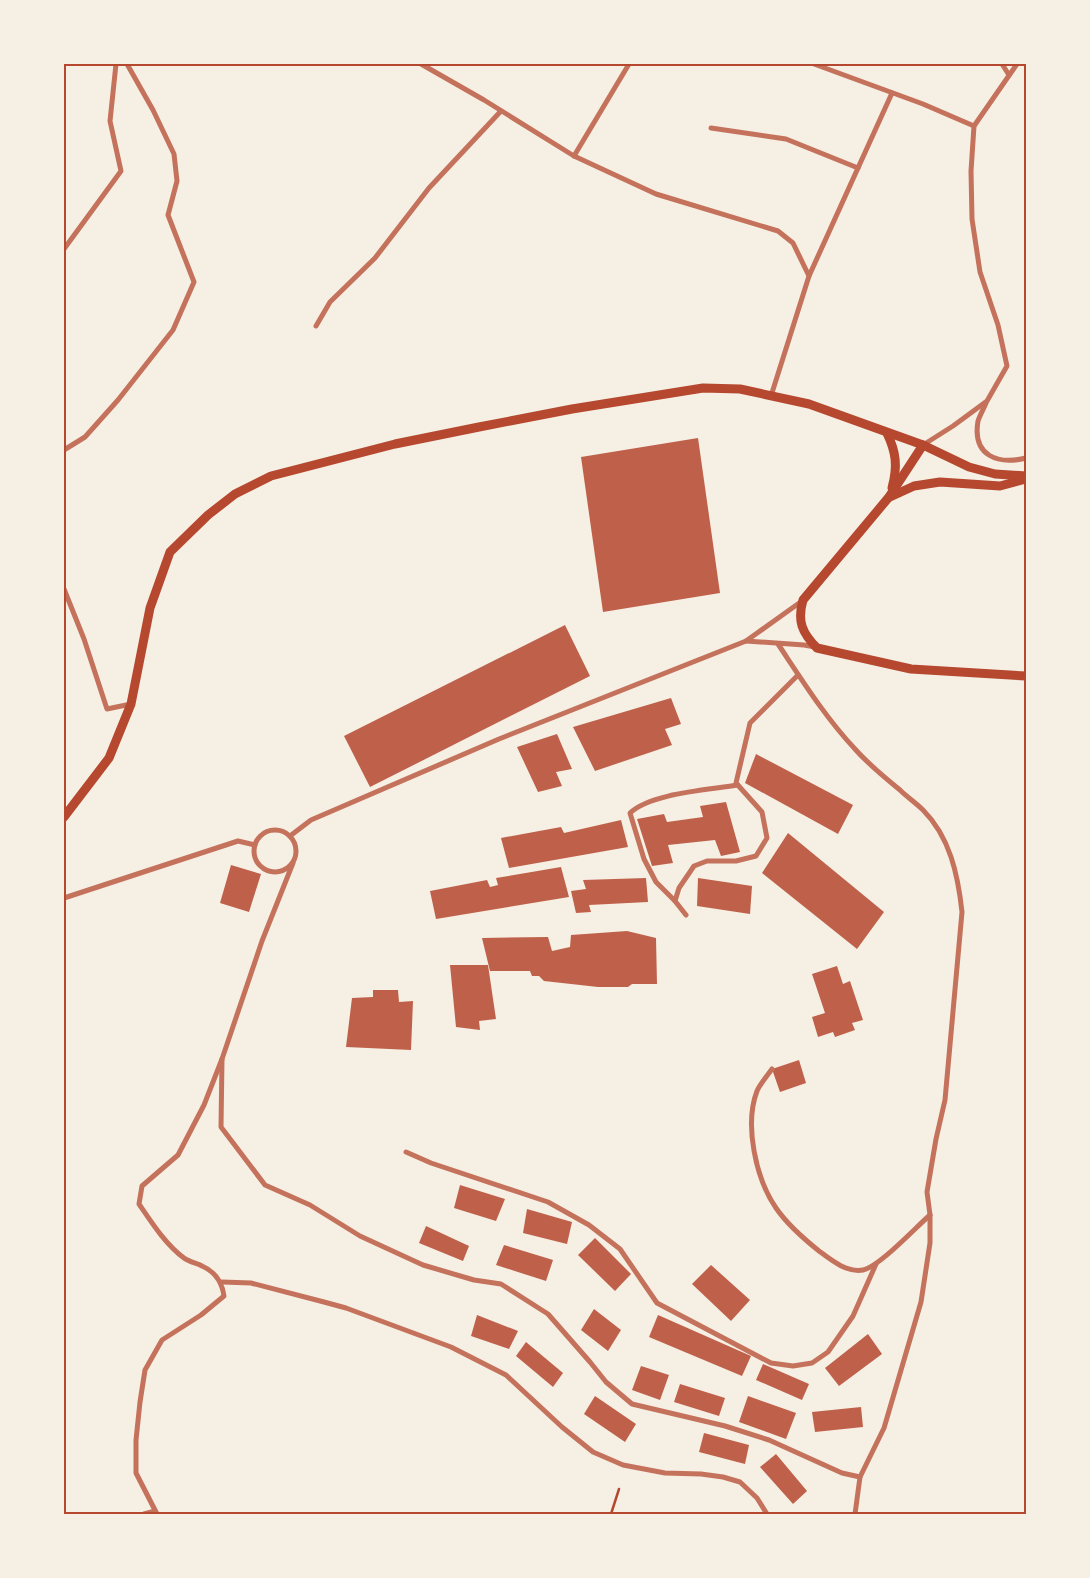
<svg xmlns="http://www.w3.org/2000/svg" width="1090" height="1578" font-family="Inter,sans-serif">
	<rect width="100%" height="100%" fill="#f6efe4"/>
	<g fill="#bf614a">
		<polygon points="698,438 720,593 603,612 581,457"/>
		<polygon points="565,625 590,676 370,787 344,736"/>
		<polygon points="671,698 681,724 665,729 672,745 595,771 573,727"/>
		<polygon points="557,734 572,769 556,772 562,786 538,792 517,747"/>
		<polygon points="756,754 853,805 838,834 745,783"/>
		<polygon points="726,802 740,852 721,856 715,840 668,845 673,863 652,866 637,819 664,814 667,822 703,817 700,806"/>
		<polygon points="621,820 628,847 509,868 501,838 561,827 564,833"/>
		<polygon points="788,833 884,912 857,949 762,873"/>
		<polygon points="231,865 261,874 249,912 220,903"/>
		<polygon points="561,867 569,897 436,919 430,891 487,880 490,887 498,885 496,878"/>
		<polygon points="646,878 648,902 589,905 591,912 576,913 571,891 586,889 583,880"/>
		<polygon points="698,878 752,886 750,914 697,906"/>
		<polygon points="627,931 656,938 657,984 632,984 628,987 598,987 544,981 539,976 532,976 530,971 490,971 482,938 548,937 552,951 570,947 571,935"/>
		<polygon points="450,965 488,965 496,1019 479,1021 480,1030 456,1027"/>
		<polygon points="837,966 843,984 850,981 863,1020 852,1023 855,1030 835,1037 833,1032 818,1037 812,1017 825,1013 812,974"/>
		<polygon points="373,990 398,990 399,1002 413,1001 411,1050 346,1047 352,998 373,997"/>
		<polygon points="799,1060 806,1083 780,1092 772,1069"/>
		<polygon points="460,1185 505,1199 496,1221 454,1208"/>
		<polygon points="527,1209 572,1222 567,1244 523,1233"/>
		<polygon points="426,1226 469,1246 463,1261 419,1243"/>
		<polygon points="595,1238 631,1274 615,1291 578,1255"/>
		<polygon points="504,1245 553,1260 546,1281 496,1265"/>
		<polygon points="711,1265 750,1300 731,1321 692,1284"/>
		<polygon points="594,1309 621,1330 608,1351 581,1330"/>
		<polygon points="477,1315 518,1331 509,1349 471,1336"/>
		<polygon points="658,1315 751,1356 742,1376 649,1337"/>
		<polygon points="868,1334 882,1354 839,1386 825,1368"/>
		<polygon points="526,1342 563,1373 553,1387 516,1356"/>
		<polygon points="763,1364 809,1384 802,1400 756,1380"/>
		<polygon points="641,1366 669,1375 660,1400 632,1390"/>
		<polygon points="680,1384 725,1398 719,1416 674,1402"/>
		<polygon points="595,1396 636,1424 625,1442 584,1414"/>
		<polygon points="748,1396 796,1413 786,1439 739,1422"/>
		<polygon points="861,1407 863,1427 815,1432 812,1412"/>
		<polygon points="704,1433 749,1445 745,1464 699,1452"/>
		<polygon points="776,1454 807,1491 793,1504 760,1467"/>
	</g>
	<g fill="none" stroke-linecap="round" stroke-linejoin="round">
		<polyline stroke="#b5482f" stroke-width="2.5" points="611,1514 619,1489"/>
		<g stroke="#c5725c" stroke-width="5">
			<polyline points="421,64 484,100 574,156 656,194 778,231 793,243 809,276 771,396"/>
			<polyline points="814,64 923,104 974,126"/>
			<polyline points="1002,64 1009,75"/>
			<polyline points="711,128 786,139 858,168"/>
			<polyline points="574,156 629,64"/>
			<polyline points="64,249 121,171 110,121 116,64"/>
			<polyline points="809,276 892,93"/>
			<polyline points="316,326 330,302 375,258 429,188 501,111"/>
			<path d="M986,403C984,408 980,415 978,421C972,456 998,465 1026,458"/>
			<polyline points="923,445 953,426 987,401 1007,366 998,325 980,272 972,219 971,171 974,126 1017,64"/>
			<polyline points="64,450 85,437 118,400 173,330 194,282 168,215 177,181 174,154 153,110 127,64"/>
			<polyline points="64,589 84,639 107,709 131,704"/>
			<polyline points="746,641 804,645 815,647"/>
			<path d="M778,644C802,680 825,717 855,749C868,764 884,777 900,790C907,797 916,803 923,810C950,837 958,875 962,912L945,1100L936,1139L927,1192L930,1215V1243L921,1302L884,1428L860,1477L855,1514"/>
			<circle cx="275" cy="851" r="21"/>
			<polyline points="290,836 311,820 499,739 746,641 802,601"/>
			<polyline points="64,898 238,841 255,845"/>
			<path d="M675,901L656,882L644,859L630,813C651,793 709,790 738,785"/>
			<polyline points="686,915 675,901 679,888 694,866 707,861 736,861 756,856 767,838 762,812 736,783 750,723 798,675"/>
			<polyline points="222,1059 221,1127 265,1185 310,1205 360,1236 423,1265 474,1280 501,1284 548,1314 590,1362 606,1382 632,1404 725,1426 769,1440 842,1473 860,1477"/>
			<path d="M772,1069C767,1076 760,1084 757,1091C744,1125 756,1179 776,1208C787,1224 804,1239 819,1251C831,1260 847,1273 863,1270C879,1267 916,1227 930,1215"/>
			<polyline points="406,1152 431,1163 548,1202 589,1225 620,1249 657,1303 771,1363 793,1366 812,1363 828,1352 853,1316 876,1264"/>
			<polyline points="222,1282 251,1283 324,1302 346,1308 451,1347 506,1375 562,1427 593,1452 623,1465 665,1473 701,1474 723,1477 740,1482 757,1498 767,1514"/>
			<polyline points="144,1514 155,1511"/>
			<path d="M157,1514L136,1473V1440L140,1402L145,1370L162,1340L201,1315L224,1296C222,1282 216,1272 202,1266C197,1263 189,1262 184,1258C166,1245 152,1223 139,1204L142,1186L178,1155L204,1105L222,1059L262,941L293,863"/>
		</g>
		<g stroke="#b5482f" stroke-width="9">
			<path d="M887,433C896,452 898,466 892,488"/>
			<path d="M923,445L889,497L803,600C797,621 802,633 817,648L911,669L1026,676"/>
			<polyline points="890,497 914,486 940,482 1000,486 1026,479"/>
			<polyline points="64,817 109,758 131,704 150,608 170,552 208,515 235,494 271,476 395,444 479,427 572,409 703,388 740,389 809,404 923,445 969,467 995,474 1026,476"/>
		</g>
	</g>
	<rect width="1090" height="1578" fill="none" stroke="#f6efe4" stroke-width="130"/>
	<rect x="65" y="65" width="960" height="1448" fill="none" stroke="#b5482f" stroke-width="2"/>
</svg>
